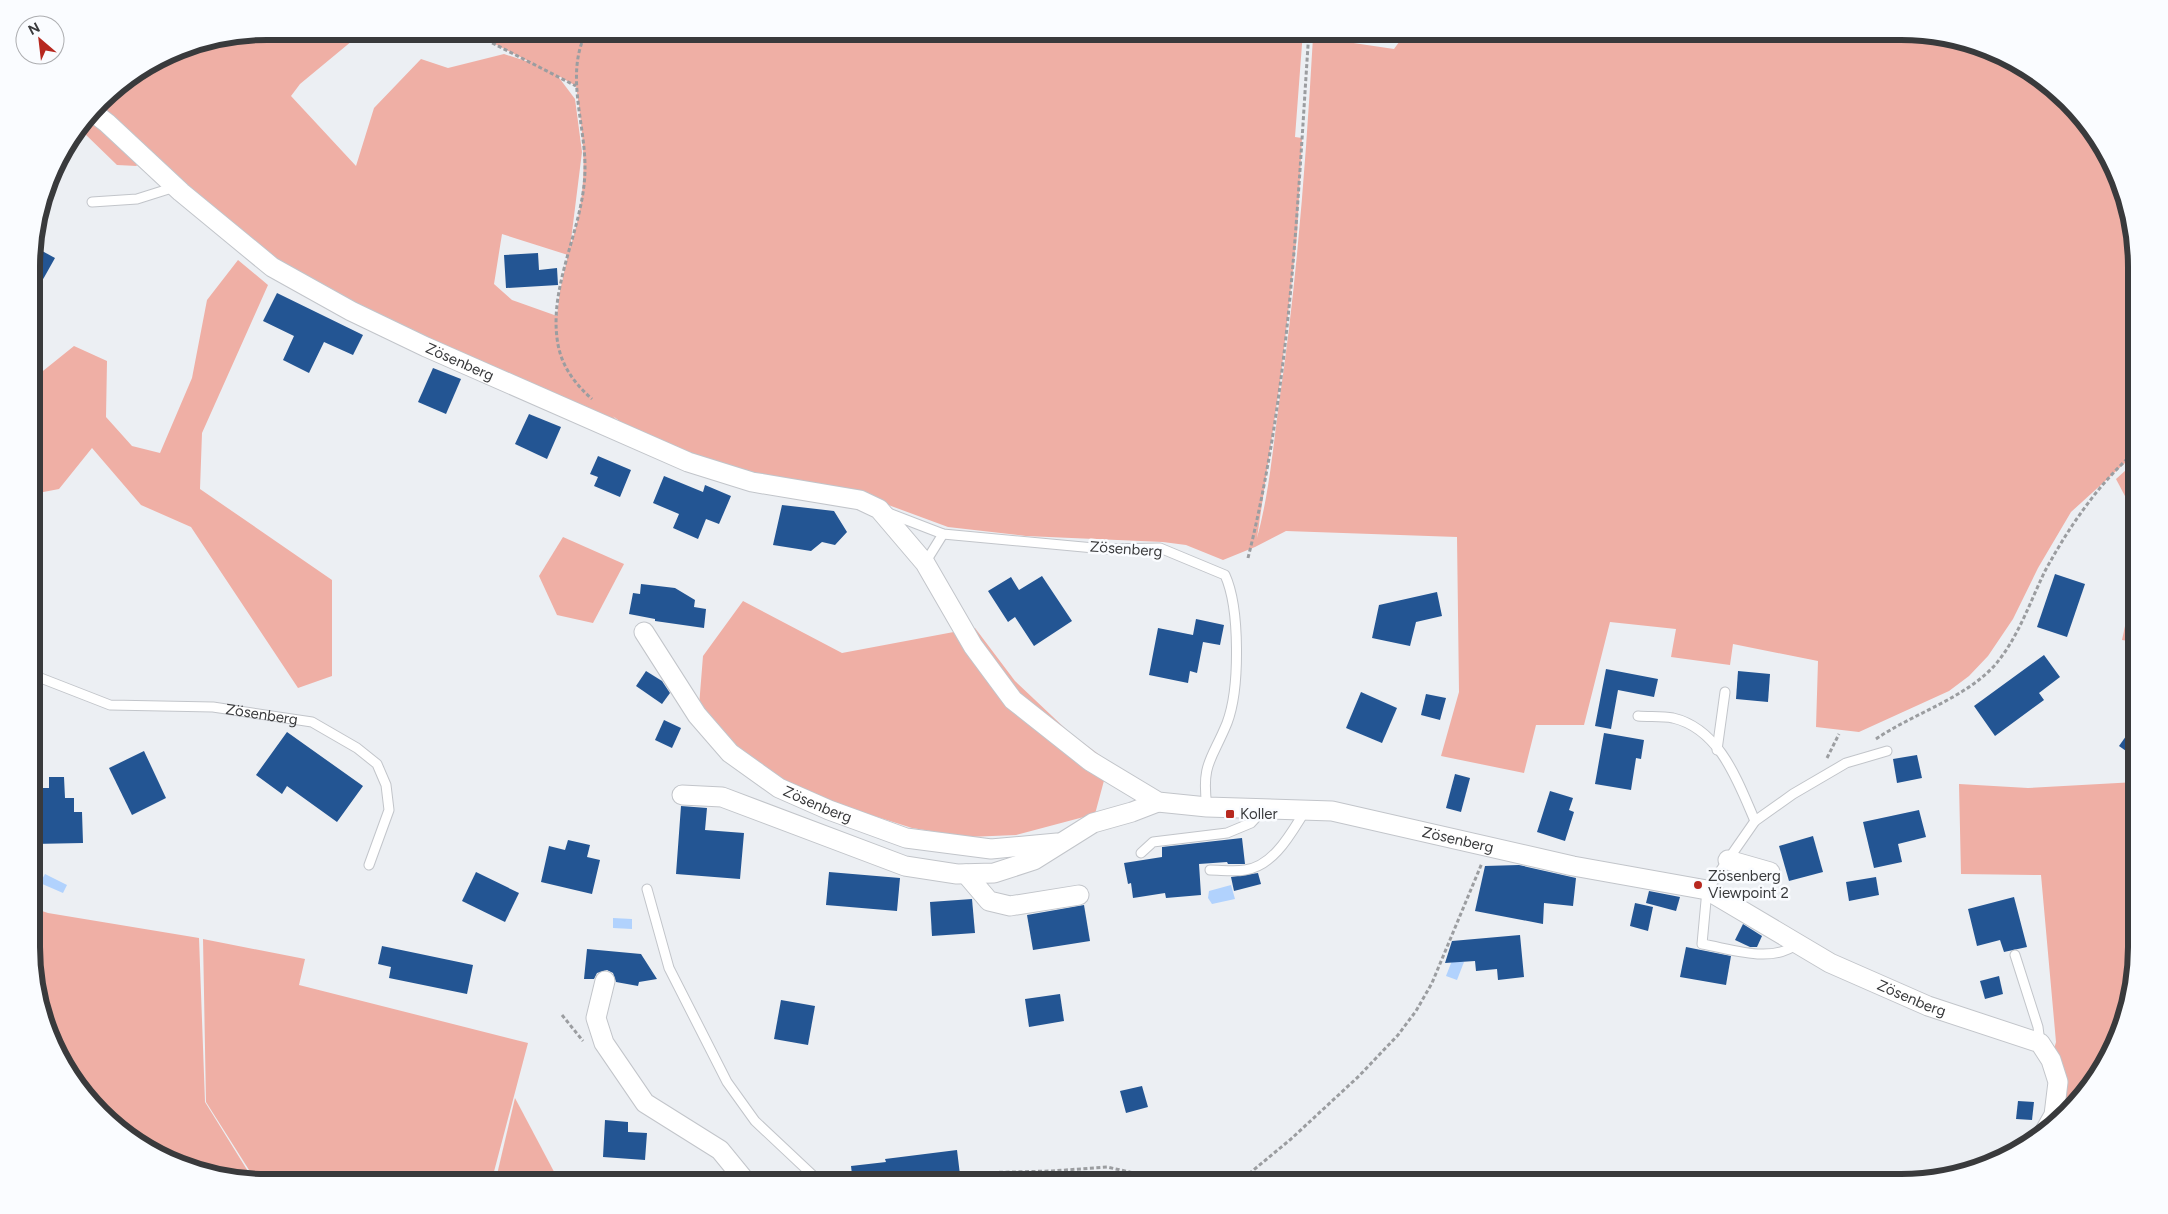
<svg xmlns="http://www.w3.org/2000/svg" width="2168" height="1214" font-family="Figtree,sans-serif">
	<rect width="100%" height="100%" fill="#eceff3"/>
	<g fill="#efafa5" fill-rule="evenodd">
		<path d="M267,31H364L300,84L291,96L356,166L374,108L421,59L448,68L504,54L532,63L469,31H1303L1295,137L1302,138L1297,235L1281,375L1257,538C1269,494 1273,448 1279,403C1297,282 1306,159 1313,37L1394,49L1407,31H1901L1962,39L2019,63L2097,136L2124,191L2136,251V453L2071,512L2038,568L2013,619L1988,656L1969,676L1949,691L1859,732L1816,727L1818,661L1733,644L1730,665L1671,657L1676,629L1610,622L1584,725H1536L1524,773L1441,756L1459,692L1457,537L1286,531L1255,547L1223,560L1186,545L1163,542L1026,536L948,527L883,503L752,473L651,446L613,416L622,425L467,358L281,267L91,116L111,90L177,49ZM557,75L576,86C585,144 589,191 570,248L582,152L575,99ZM502,234L568,255L560,291L557,316L512,300L494,284Z"/>
		<polygon points="91,116 131,154 137,166 117,165 83,132 79,132"/>
		<polygon points="238,260 268,285 202,433 200,489 332,580 332,676 298,688 191,527 141,505 92,448 59,489 33,494 33,379 74,346 107,361 106,417 132,446 160,453 192,378 207,300"/>
		<polygon points="2136,461 2136,517 2116,479"/>
		<polygon points="563,537 624,564 593,623 557,615 539,576"/>
		<polygon points="2136,575 2136,642 2122,640"/>
		<polygon points="743,601 842,653 975,628 1015,681 1070,733 1109,762 1095,814 1016,835 968,837 912,828 802,793 751,762 711,722 699,706 703,656"/>
		<polygon points="2136,782 2136,962 2105,1065 2068,1114 2045,1131 2051,1060 2056,1042 2041,875 1961,874 1959,784 2028,788"/>
		<polygon points="33,908 48,913 199,938 205,1102 254,1181 206,1175 149,1151 71,1078 33,978"/>
		<polygon points="203,939 305,959 299,985 528,1043 491,1183 256,1181 206,1102"/>
		<polygon points="515,1098 560,1183 495,1183"/>
	</g>
	<g fill="#b1d2fd">
		<polygon points="45,874 67,885 63,893 40,883"/>
		<polygon points="1231,885 1235,899 1212,904 1208,898 1209,891"/>
		<polygon points="613,918 632,919 632,929 613,928"/>
		<polygon points="1453,958 1464,962 1457,980 1446,976"/>
	</g>
	<g fill="#235593">
		<polygon points="33,246 55,258 33,297"/>
		<polygon points="538,253 539,270 557,268 558,285 506,288 504,255"/>
		<polygon points="277,293 363,335 353,355 324,342 309,373 283,360 294,336 263,321"/>
		<polygon points="433,368 461,379 446,414 418,402"/>
		<polygon points="529,414 561,427 547,459 515,444"/>
		<polygon points="598,456 631,470 620,497 594,486 598,477 590,474"/>
		<polygon points="664,476 703,492 705,485 731,496 719,524 706,519 698,539 673,528 679,514 653,503"/>
		<polygon points="782,505 834,511 847,532 835,545 822,542 811,551 773,545"/>
		<polygon points="2055,574 2085,584 2067,637 2037,627"/>
		<polygon points="1042,576 1072,621 1034,646 1015,617 1008,622 988,591 1011,577 1019,590"/>
		<polygon points="641,584 675,588 695,600 694,607 706,609 704,628 655,621 655,619 629,614 633,593 640,594"/>
		<polygon points="1437,592 1442,616 1416,622 1410,646 1372,638 1379,605"/>
		<polygon points="1196,619 1224,625 1220,645 1203,642 1197,673 1190,671 1188,683 1149,675 1158,628 1193,635"/>
		<polygon points="2044,655 2060,677 2039,693 2044,700 1995,736 1974,706"/>
		<polygon points="1606,669 1658,679 1654,697 1618,690 1611,729 1595,726"/>
		<polygon points="646,671 662,681 670,693 662,704 636,686"/>
		<polygon points="1738,671 1770,674 1768,702 1736,699"/>
		<polygon points="1361,692 1397,708 1382,743 1346,728"/>
		<polygon points="1426,694 1446,698 1440,720 1421,715"/>
		<polygon points="664,720 681,728 672,748 655,740"/>
		<polygon points="2136,722 2136,758 2119,746"/>
		<polygon points="287,732 363,786 337,822 287,786 282,794 256,775"/>
		<polygon points="1604,733 1644,740 1641,759 1636,758 1631,790 1595,784"/>
		<polygon points="144,751 166,798 132,815 109,768"/>
		<polygon points="1917,755 1922,778 1897,783 1893,759"/>
		<polygon points="1455,774 1470,778 1461,812 1446,808"/>
		<polygon points="49,777 64,777 65,798 74,798 74,812 82,812 83,843 33,844 33,828 36,828 35,788 49,788"/>
		<polygon points="1550,791 1573,798 1569,810 1574,812 1565,841 1537,832"/>
		<polygon points="681,806 707,808 705,830 744,833 740,879 676,874"/>
		<polygon points="1919,810 1926,837 1898,844 1902,862 1874,868 1863,822"/>
		<polygon points="1813,836 1823,872 1789,881 1779,846"/>
		<polygon points="1242,838 1245,864 1228,864 1227,862 1199,864 1201,895 1166,898 1165,893 1133,898 1131,883 1128,884 1124,863 1162,857 1162,847"/>
		<polygon points="568,840 590,845 587,857 600,860 592,894 541,882 549,846 565,850"/>
		<polygon points="1519,865 1576,878 1573,906 1544,903 1543,924 1475,911 1485,866"/>
		<polygon points="476,872 519,893 505,922 462,901"/>
		<polygon points="829,872 900,878 897,911 826,905"/>
		<polygon points="1258,873 1261,884 1234,891 1231,877"/>
		<polygon points="1876,877 1879,895 1849,901 1846,882"/>
		<polygon points="1649,891 1680,897 1676,911 1646,903"/>
		<polygon points="2014,897 2027,947 2004,952 2000,940 1977,946 1968,909"/>
		<polygon points="972,899 975,933 932,936 930,902"/>
		<polygon points="1635,903 1653,907 1648,931 1630,926"/>
		<polygon points="1084,905 1090,941 1033,950 1027,915"/>
		<polygon points="1743,924 1762,936 1757,947 1750,947 1735,940"/>
		<polygon points="1520,935 1524,977 1498,980 1497,969 1476,971 1475,961 1445,963 1452,941"/>
		<polygon points="382,946 473,965 467,994 389,978 391,967 378,964"/>
		<polygon points="1686,947 1731,956 1726,985 1680,977"/>
		<polygon points="587,949 641,954 657,979 639,982 638,986 616,982 613,973 607,970 597,973 594,979 584,979"/>
		<polygon points="1999,976 2003,994 1985,999 1980,981"/>
		<polygon points="1060,994 1064,1021 1029,1027 1025,999"/>
		<polygon points="781,1000 815,1006 808,1045 774,1039"/>
		<polygon points="1142,1086 1148,1107 1126,1113 1120,1091"/>
		<polygon points="2018,1101 2034,1102 2032,1120 2016,1119"/>
		<polygon points="605,1120 628,1122 628,1132 647,1133 645,1160 603,1157"/>
		<polygon points="957,1150 961,1183 930,1183 929,1176 878,1183 853,1183 851,1166 886,1162 885,1159"/>
	</g>
	<g fill="none" stroke-linecap="round" stroke-linejoin="round">
		<defs>
			<g id="lane">
				<polyline points="92,202 137,199 175,187"/>
				<path d="M886,512L943,534L1105,549L1160,548L1225,575C1240,608 1240,689 1227,723C1212,760 1201,763 1207,807"/>
				<polyline points="925,563 943,534"/>
				<path id="s1" d="M33,675L110,705L213,707L312,722L357,748L377,764L386,785L389,810L369,865"/>
				<path d="M1638,716C1649,717 1662,716 1673,718C1720,729 1738,782 1755,821"/>
				<polyline points="1717,750 1725,692"/>
				<polyline points="1141,853 1153,842 1227,833 1251,823 1263,810"/>
				<path d="M1210,870C1221,870 1234,872 1245,870C1274,866 1291,833 1305,811"/>
				<polyline points="647,889 669,968 727,1082 755,1121 821,1183"/>
				<path d="M1797,944C1771,964 1732,949 1702,944L1707,890L1755,821L1793,794L1846,763L1887,751"/>
				<polyline points="2015,955 2038,1027 2040,1043"/>
			</g>
			<g id="street">
				<path id="s2" d="M94,113L107,123L181,192L272,267L351,311L426,347L688,462L752,482L860,500L879,509L925,563L973,646L1013,700L1090,761L1158,802L1207,807L1332,811L1573,866L1707,890L1830,963L1928,1006L2040,1043L2051,1060L2058,1082L2054,1115L2045,1131"/>
				<path id="s3" d="M644,632L697,715L730,753L779,788L829,810L906,838L991,849L1057,843"/>
				<polyline points="682,795 722,797 905,866 957,874 994,873 1034,860 1093,823 1132,812 1158,802"/>
				<polyline points="1728,860 1770,872"/>
				<polyline points="966,874 989,901 1010,906 1079,895"/>
				<polyline points="605,981 596,1018 604,1043 645,1103 720,1150 747,1183"/>
			</g>
		</defs>
		<use href="#lane" stroke="#c2c5ca" stroke-width="11"/>
		<use href="#street" stroke="#c2c5ca" stroke-width="21"/>
		<g stroke="#9b9da0" stroke-width="3" stroke-dasharray="4 2.5" stroke-linecap="butt">
			<polyline points="469,31 576,86"/>
			<path d="M587,31C564,73 586,125 585,170C584,227 550,281 557,338C560,364 573,382 592,399"/>
			<path d="M1248,558C1291,386 1297,207 1309,31"/>
			<path d="M1876,739C1914,713 1964,699 1995,665C2018,638 2030,602 2045,571C2069,527 2098,484 2136,451"/>
			<polyline points="1827,758 1839,734"/>
			<polyline points="562,1015 583,1041"/>
			<polyline points="973,1173 1052,1171 1107,1167 1134,1173 1137,1182"/>
			<polyline points="873,1177 875,1177 876,1183"/>
			<polyline points="1239,1182 1291,1139 1359,1076 1398,1035 1416,1011 1432,983 1482,863"/>
		</g>
		<use href="#lane" stroke="#fff" stroke-width="9"/>
		<use href="#street" stroke="#fff" stroke-width="19"/>
	</g>
	<g fill="#b7281f" stroke="#fafcff" stroke-width="2">
		<rect x="1225" y="809" width="10" height="10" rx="2.5"/>
		<circle cx="1698" cy="885" r="5"/>
	</g>
	<g text-anchor="middle" dominant-baseline="central" stroke-width="5" stroke-linejoin="round" paint-order="stroke">
		<g font-size="15" fill="#393a3c" stroke="#fafcff">
			<text stroke="none"><textPath href="#s2" startOffset="446">Zösenberg</textPath></text>
			<text transform="translate(1126 549) rotate(4)">Zösenberg</text>
			<text stroke="none"><textPath href="#s1" startOffset="235">Zösenberg</textPath></text>
			<text stroke="none"><textPath href="#s3" startOffset="251">Zösenberg</textPath></text>
			<text stroke="none"><textPath href="#s2" startOffset="1608">Zösenberg</textPath></text>
			<text stroke="none"><textPath href="#s2" startOffset="2094">Zösenberg</textPath></text>
		</g>
		<g font-size="15" fill="#393a3c" stroke="#fafcff" text-anchor="start">
			<text x="1240" y="814">Koller</text>
			<text x="1708" y="876">Zösenberg<tspan x="1708" dy="17">Viewpoint 2</tspan></text>
		</g>
	</g>
	<path d="M0 0H2168V1214H0ZM267 40H1901A227 227 0 0 1 2128 267V947A227 227 0 0 1 1901 1174H267A227 227 0 0 1 40 947V267A227 227 0 0 1 267 40Z" fill="#fafcff" fill-rule="evenodd"/>
	<path fill="none" stroke="#393a3c" stroke-width="6" d="M267 40H1901A227 227 0 0 1 2128 267V947A227 227 0 0 1 1901 1174H267A227 227 0 0 1 40 947V267A227 227 0 0 1 267 40Z"/>
	<g transform="translate(40 40) rotate(332)"><circle r="24" fill="#fafcff" stroke="#adaeb1"/>
	<path d="M0-4L9 19L0 12L-9 19Z" fill="#b7281f"/>
	<text y="-8" font-size="14" font-weight="bold" text-anchor="middle" fill="#393a3c">N</text>
	</g>
</svg>
